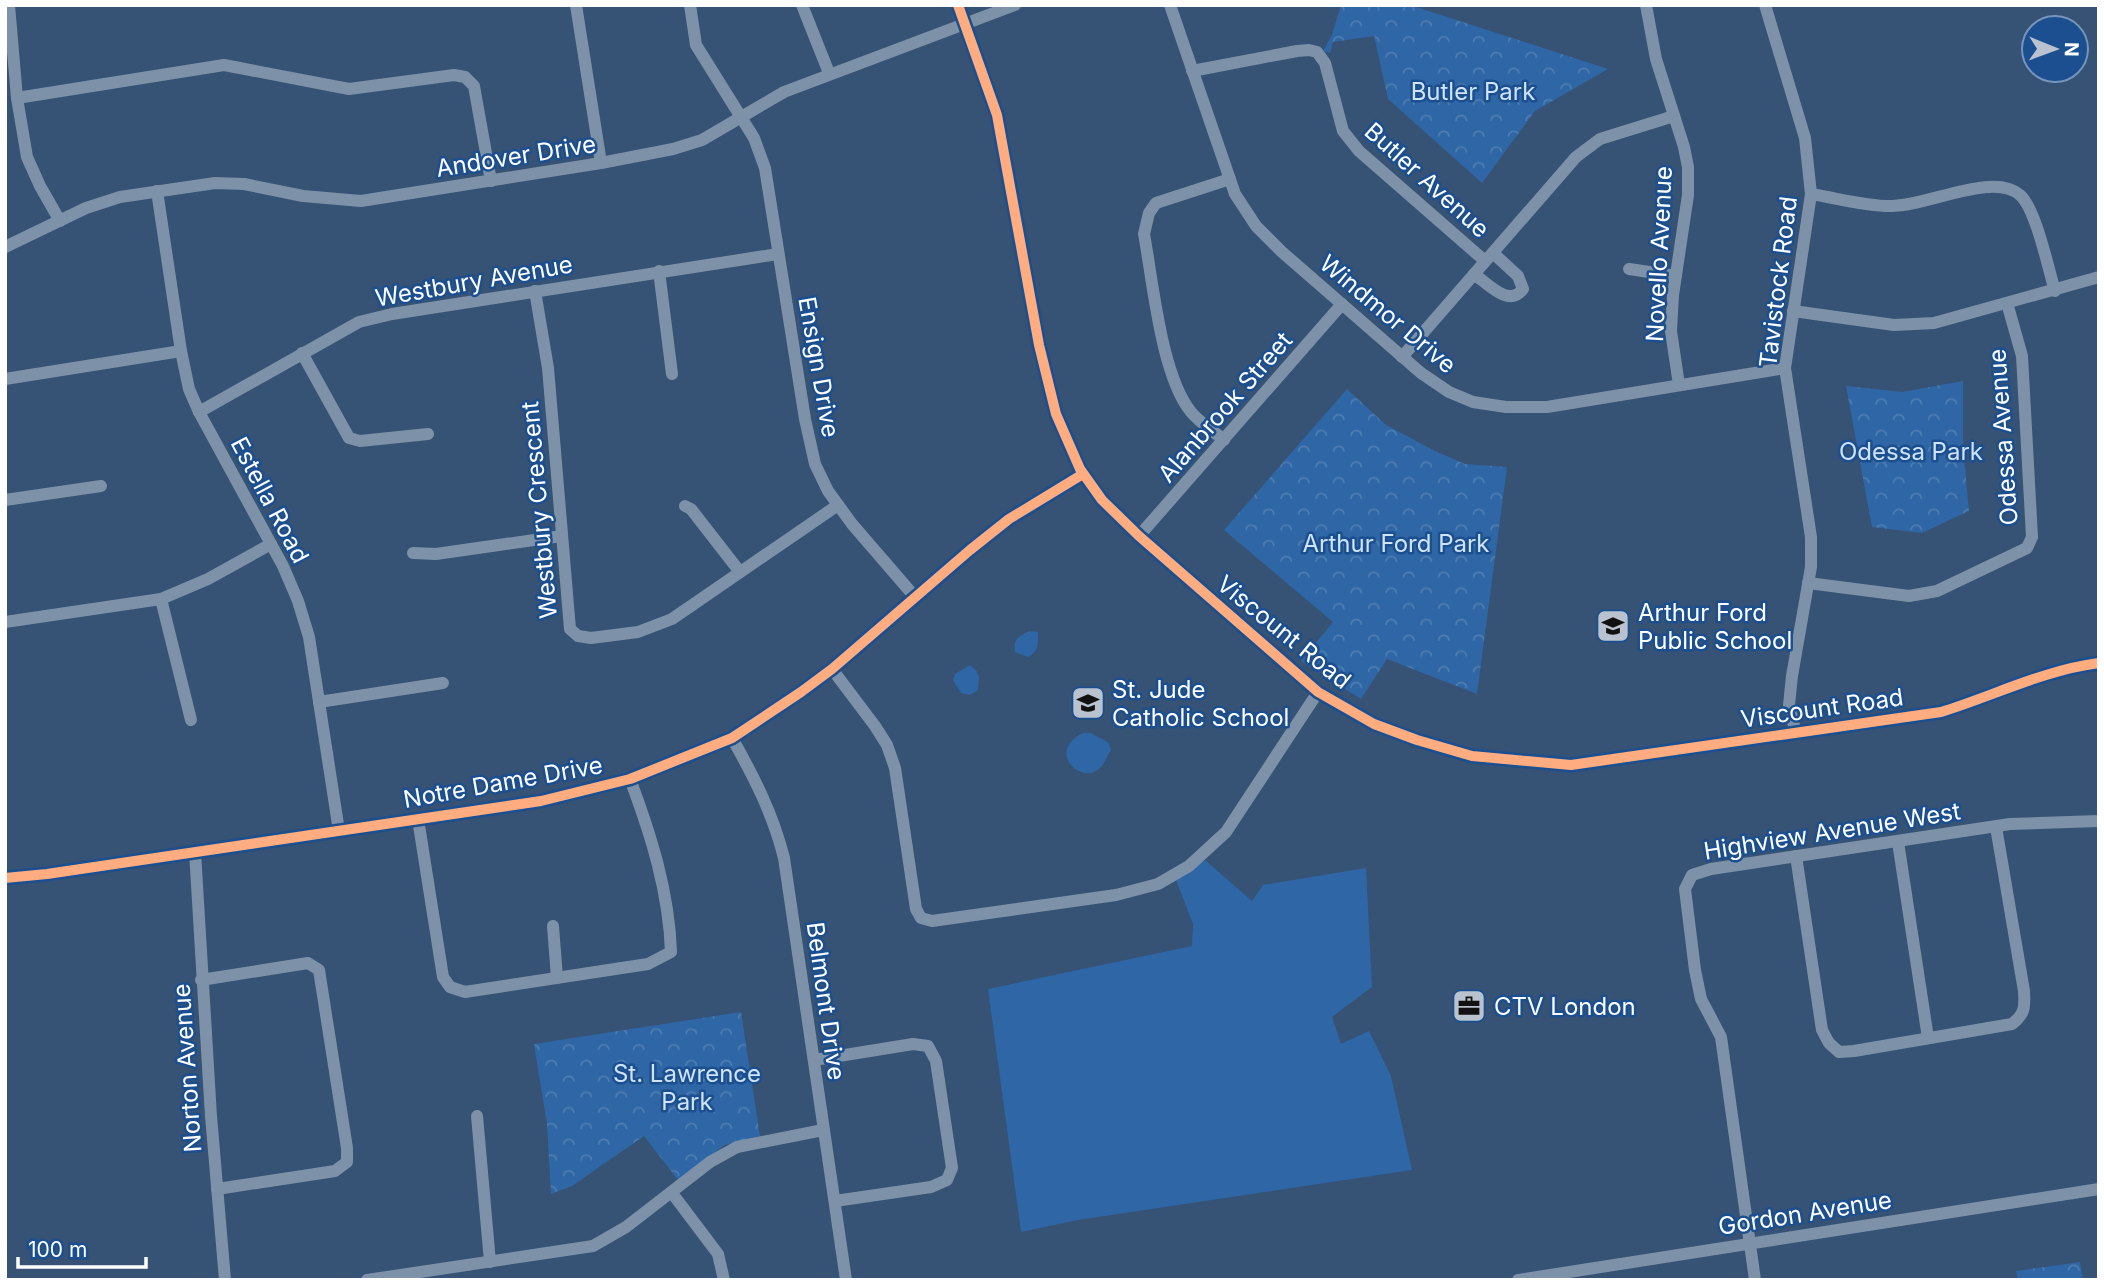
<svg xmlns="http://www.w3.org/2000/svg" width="2104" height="1285" font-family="Inter,sans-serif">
	<defs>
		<pattern id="forest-crowns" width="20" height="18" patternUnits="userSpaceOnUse" patternTransform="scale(1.75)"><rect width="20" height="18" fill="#2f66a5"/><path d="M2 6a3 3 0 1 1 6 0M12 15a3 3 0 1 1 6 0" fill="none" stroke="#4e7db2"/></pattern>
	</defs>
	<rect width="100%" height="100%" fill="#365274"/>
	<g fill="#2f66a5">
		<path d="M1029,631L1038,632C1038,644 1039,651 1028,657L1015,652C1013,639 1018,637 1029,631Z"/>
		<polygon points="970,665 976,670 979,677 978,690 970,695 961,693 953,680 955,674"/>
		<path d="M1083,733H1091L1109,743L1111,750C1107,756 1104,765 1099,769C1080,785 1046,751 1083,733Z"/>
		<polygon points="1205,860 1252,901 1263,885 1366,868 1372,987 1332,1017 1341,1044 1369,1031 1391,1076 1412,1170 1078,1220 1021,1232 988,989 1192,946 1193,924 1176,880"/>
	</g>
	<g fill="url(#forest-crowns)">
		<polygon points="1341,5 1410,5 1608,69 1535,111 1482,183 1388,99 1374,36 1333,42 1330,53 1323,51 1332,35"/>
		<polygon points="1963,381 1963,446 1969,511 1922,533 1872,527 1846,386 1902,392"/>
		<polygon points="1347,389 1386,425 1435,451 1465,464 1507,467 1477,694 1387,659 1361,699 1301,661 1333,622 1224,530"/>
		<polygon points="741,1012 760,1136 725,1145 678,1180 644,1136 572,1186 551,1194 547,1124 534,1044"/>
		<polygon points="2080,1262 2083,1280 2018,1280 2016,1271"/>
	</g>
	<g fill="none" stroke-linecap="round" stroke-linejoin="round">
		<g stroke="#7d92a8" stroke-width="12">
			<polyline points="9,5 17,98 27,157 40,186 60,221"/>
			<polyline points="576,5 601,163"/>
			<polyline points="690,5 696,45 754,138 765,168 805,419 815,464 828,491 852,524 915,597"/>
			<polyline points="802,5 829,73"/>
			<path d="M958,5L997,115L1039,345L1056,414L1080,469L1102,500L1139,536L1318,692L1374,724L1417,740L1472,756L1571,765L1941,712C1993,696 2044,670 2099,663"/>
			<polyline points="1170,5 1235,194 1256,226 1282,252 1421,373 1449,392 1473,402 1506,407 1547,407 1785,368"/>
			<polyline points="1646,5 1656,59 1684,147 1688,167 1688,195 1673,295 1671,331 1679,385"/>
			<polyline points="1765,5 1805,138 1811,194 1785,368 1811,537 1811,567 1792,676 1789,705 1796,734"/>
			<polyline points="1192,71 1297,51 1309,50 1317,52 1325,63 1343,131 1359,151 1485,261"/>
			<polyline points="17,98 224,65 349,89 454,75 465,77 474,86 491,181"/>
			<polyline points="157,191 181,351 189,389 199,412 283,566 298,601 309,637 339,831"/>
			<path d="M1811,194C1837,198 1864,206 1890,206C1926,207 1993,171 2020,195C2036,209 2048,268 2055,291"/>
			<polyline points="5,247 86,208 120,197 215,183 244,184 303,196 361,201 601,163 673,149 702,140 784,92 1015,5"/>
			<polyline points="1629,269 1676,276"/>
			<polyline points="659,271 672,374"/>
			<path d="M1474,274C1488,284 1509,308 1523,289L1518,276L1493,253"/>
			<polyline points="535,291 548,368 570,629 578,636 591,638 638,632 672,619 838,505"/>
			<polyline points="1793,311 1894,325 1934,323 2099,277"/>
			<polyline points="302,353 349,438 360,441 428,434"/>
			<polyline points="1402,357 1576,157 1600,139 1674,116"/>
			<polyline points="5,379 181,351"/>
			<polyline points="199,412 359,322 392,314 778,254"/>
			<path d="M1224,440C1213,431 1199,422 1191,412C1161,375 1153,282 1144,234L1149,213L1156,203L1230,179"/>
			<polyline points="5,500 101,486"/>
			<polyline points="685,506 691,509 740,572"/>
			<polyline points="1139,536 1342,304"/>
			<polyline points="413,553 436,554 562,536"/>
			<polyline points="1808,583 1909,596 1937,591 2027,548 2032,537 2022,356 2007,303"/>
			<polyline points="161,599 191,720"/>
			<polyline points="5,622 161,599 208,579 271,544"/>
			<polyline points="832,669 875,726 887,745 895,768 916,909 921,918 932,921 1116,895 1158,884 1189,866 1226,832 1318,692"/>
			<polyline points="319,702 443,683"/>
			<path d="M732,738C754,777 773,814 784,858L846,1280"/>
			<path d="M418,819L443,977L450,987L465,992L648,964L671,952C669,892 651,835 630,779"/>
			<polyline points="1898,842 1928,1038"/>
			<polyline points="195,852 211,1116 225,1280"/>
			<path d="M1796,856L1822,1030L1829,1043L1839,1052L1854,1051L2012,1024C2025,1014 2025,1007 2024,991L1996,827"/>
			<polyline points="5,878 47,874 541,801 630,779 732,738 801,692 832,669 970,550 1009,519 1083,474"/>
			<polyline points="553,926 557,978"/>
			<polyline points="201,980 308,963 319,970 347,1148 347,1162 335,1171 217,1189"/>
			<polyline points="814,1060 913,1044 928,1046 936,1061 952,1168 947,1180 931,1187 835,1201"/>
			<polyline points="477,1116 490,1262"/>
			<polyline points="672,1193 718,1254 724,1280"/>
			<polyline points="367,1280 593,1246 626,1227 710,1162 737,1147 823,1130"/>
			<polyline points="1518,1280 2099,1189"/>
			<polyline points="1755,1280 1721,1037 1701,999 1695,970 1685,889 1692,875 1711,869 2010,824 2099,821"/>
		</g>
		<defs>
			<g id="cycleway">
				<path d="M958,5L997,115L1039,345L1056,414L1080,469L1102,500L1139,536L1318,692L1374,724L1417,740L1472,756L1571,765L1941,712C1993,696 2044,670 2099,663"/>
				<polyline points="5,878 47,874 541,801 630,779 732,738 801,692 832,669 970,550 1009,519 1083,474"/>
			</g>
		</defs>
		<use href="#cycleway" stroke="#1b4f8f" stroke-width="15"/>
		<use href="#cycleway" stroke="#ffac80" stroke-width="10"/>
	</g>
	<defs>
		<symbol id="school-square" viewBox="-11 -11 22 22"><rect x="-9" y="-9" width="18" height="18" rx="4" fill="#b9c2ce" stroke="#1b4f8f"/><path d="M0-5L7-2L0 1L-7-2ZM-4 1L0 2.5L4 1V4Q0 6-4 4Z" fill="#111"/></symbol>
		<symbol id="office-square" viewBox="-11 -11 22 22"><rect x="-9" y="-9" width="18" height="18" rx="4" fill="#b9c2ce" stroke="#1b4f8f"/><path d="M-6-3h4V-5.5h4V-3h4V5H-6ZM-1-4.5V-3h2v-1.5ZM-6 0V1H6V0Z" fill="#111"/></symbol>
	</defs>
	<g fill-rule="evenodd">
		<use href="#school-square" x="1594" y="607" width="38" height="38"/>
		<use href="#school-square" x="1069" y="684" width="38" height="38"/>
		<use href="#office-square" x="1450" y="987" width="38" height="38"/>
	</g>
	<g text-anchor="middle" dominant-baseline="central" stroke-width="5" stroke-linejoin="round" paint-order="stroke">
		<g font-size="24" fill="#cfe3fa" stroke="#1b4f8f">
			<text x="1473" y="91">Butler Park</text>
			<text x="1911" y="451">Odessa Park</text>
			<text x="1396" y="543">Arthur Ford Park</text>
			<text x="687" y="1073">St. Lawrence<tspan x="687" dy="28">Park</tspan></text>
		</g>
		<g font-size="24" fill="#fff" stroke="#1b4f8f">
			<text transform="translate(516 156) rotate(-9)">Andover Drive</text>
			<text transform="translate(1427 180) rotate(42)">Butler Avenue</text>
			<text transform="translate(1659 254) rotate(-87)">Novello Avenue</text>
			<text transform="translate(474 281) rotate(-10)">Westbury Avenue</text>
			<text transform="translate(1778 282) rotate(-83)">Tavistock Road</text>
			<text transform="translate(1388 314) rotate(40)">Windmor Drive</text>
			<text transform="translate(819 367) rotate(80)">Ensign Drive</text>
			<text transform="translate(1225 407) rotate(-49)">Alanbrook Street</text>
			<text transform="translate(2003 437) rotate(-94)">Odessa Avenue</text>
			<text transform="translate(270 500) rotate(62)">Estella Road</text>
			<text transform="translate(539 510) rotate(-95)">Westbury Crescent</text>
			<text transform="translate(1284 632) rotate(39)">Viscount Road</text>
			<text transform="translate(1822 708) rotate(-8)">Viscount Road</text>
			<text transform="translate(503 782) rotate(-10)">Notre Dame Drive</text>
			<text transform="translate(1832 831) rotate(-9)">Highview Avenue West</text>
			<text transform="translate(826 1001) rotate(82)">Belmont Drive</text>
			<text transform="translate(187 1068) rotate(-94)">Norton Avenue</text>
			<text transform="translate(1805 1213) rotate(-9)">Gordon Avenue</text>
		</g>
		<g font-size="24" fill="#fff" stroke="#1b4f8f" text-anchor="start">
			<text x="1638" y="612">Arthur Ford<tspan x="1638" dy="28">Public School</tspan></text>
			<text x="1112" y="689">St. Jude<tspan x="1112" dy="28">Catholic School</tspan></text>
			<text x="1494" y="1006">CTV London</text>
		</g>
	</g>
	<rect width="2104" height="1285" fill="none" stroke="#ffffff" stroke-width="14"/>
	<g transform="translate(2055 49) rotate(91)"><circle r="33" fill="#1b4f8f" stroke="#7695bc" stroke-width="2"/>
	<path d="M0-5L12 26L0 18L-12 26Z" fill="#b9c2ce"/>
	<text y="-10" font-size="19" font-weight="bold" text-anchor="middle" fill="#ffffff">N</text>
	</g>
	<path d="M18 1257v10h128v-10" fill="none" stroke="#ffffff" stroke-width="3.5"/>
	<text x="28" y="1257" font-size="21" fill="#ffffff" stroke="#1b4f8f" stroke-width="5" paint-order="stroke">100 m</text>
</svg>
